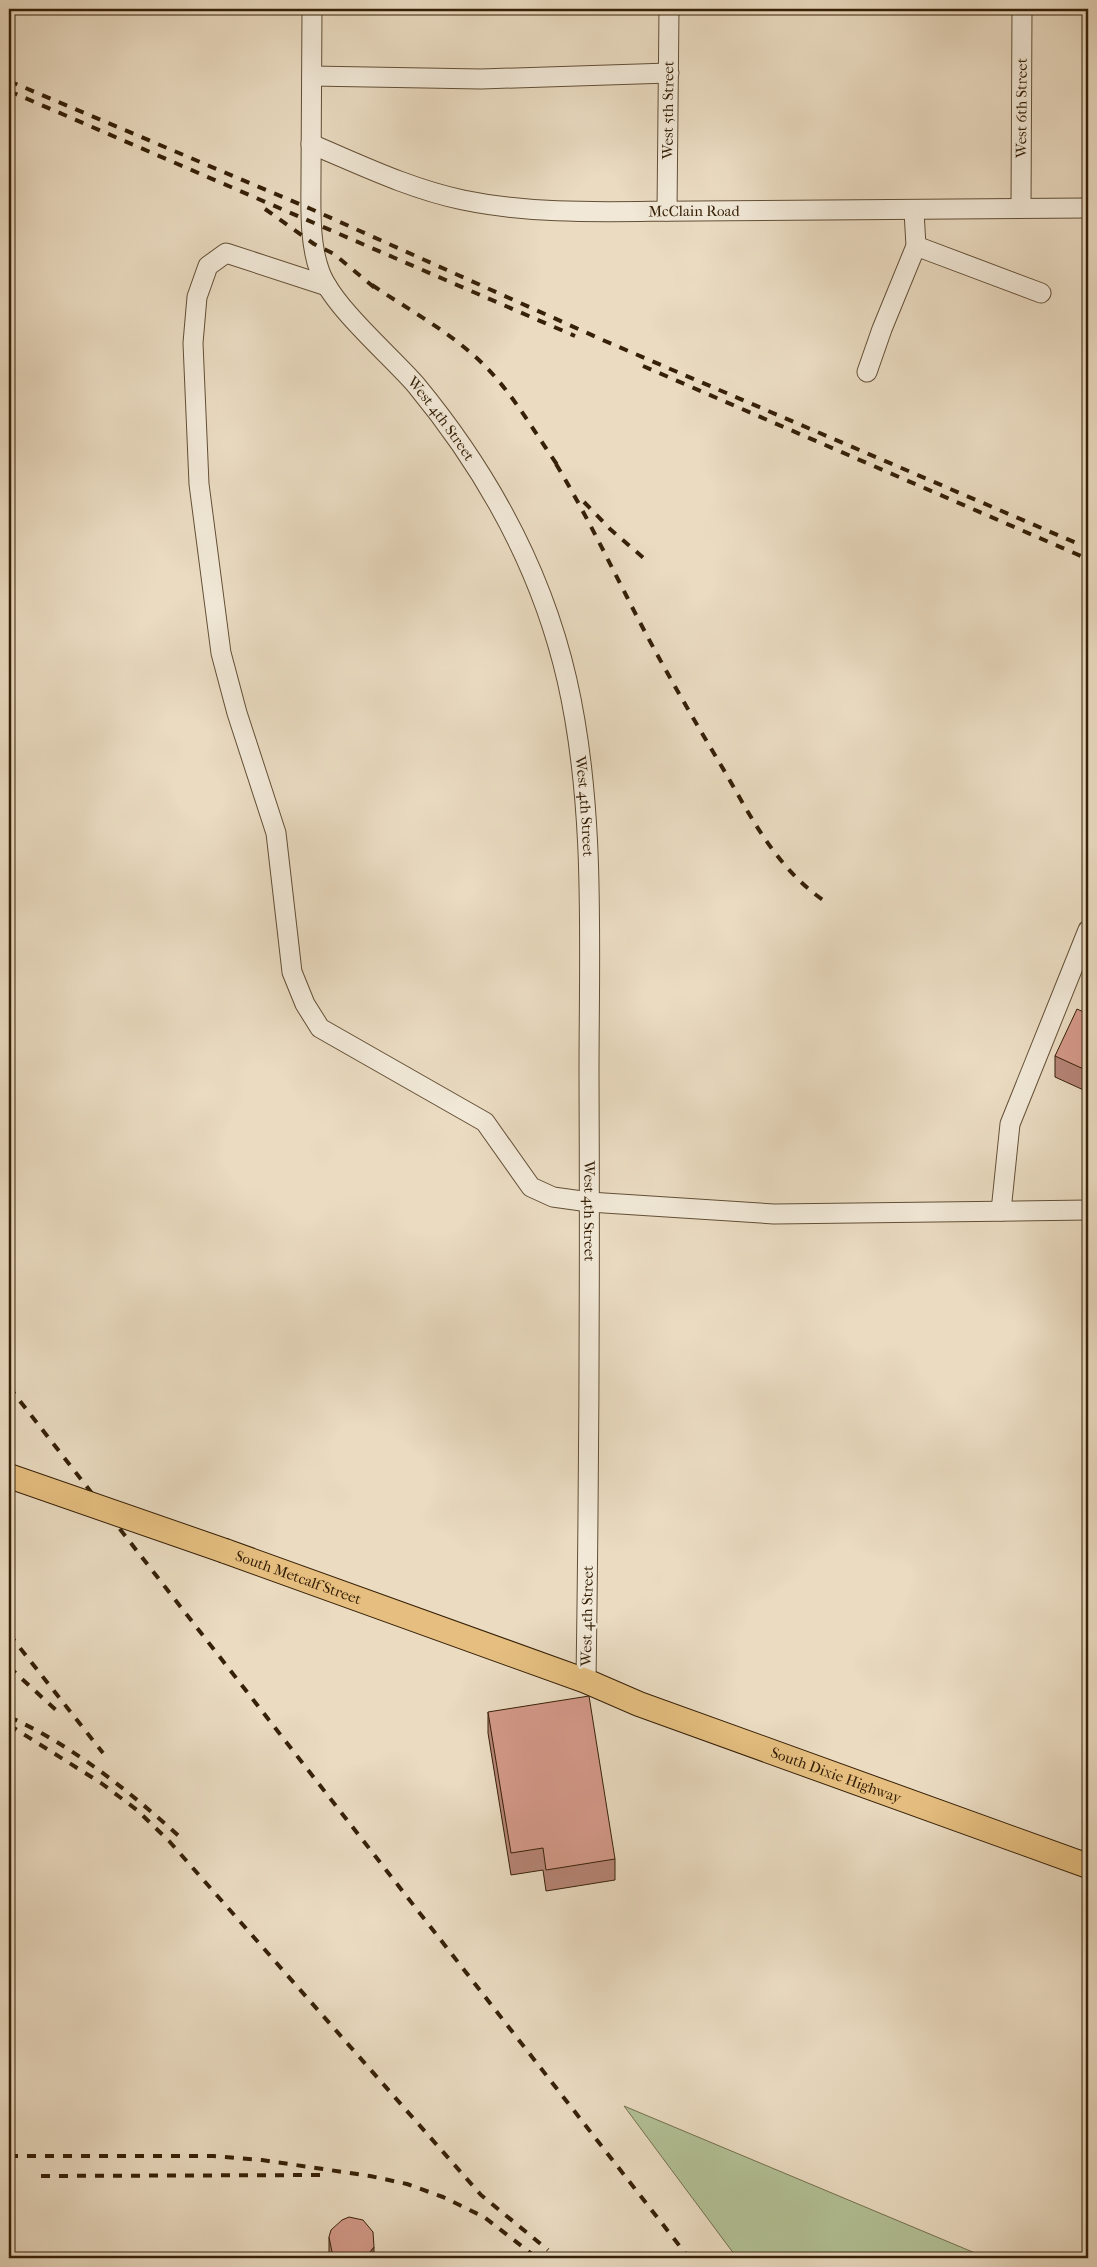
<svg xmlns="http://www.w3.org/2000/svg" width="1097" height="2267" font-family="'IM FELL French Canon',serif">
	<rect width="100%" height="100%" fill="#eadbc1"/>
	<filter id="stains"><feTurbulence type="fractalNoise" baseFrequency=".004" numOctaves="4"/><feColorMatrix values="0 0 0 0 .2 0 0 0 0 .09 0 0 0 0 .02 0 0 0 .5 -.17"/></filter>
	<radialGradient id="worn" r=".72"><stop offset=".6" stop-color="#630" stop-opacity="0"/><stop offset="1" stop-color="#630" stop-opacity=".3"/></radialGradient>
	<polygon fill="#b2c196" stroke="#74704e" points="624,2106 987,2258 737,2258"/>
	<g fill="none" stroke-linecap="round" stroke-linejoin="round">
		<defs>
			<g id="minor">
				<path id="s1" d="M312,9C312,64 311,120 311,176C311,206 309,243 320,272C333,307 390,355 416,385C487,471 542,571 567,680C596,807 589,944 589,1074C590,1276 589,1478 586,1681"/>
				<polyline points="312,76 481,79 669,73"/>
				<path id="s2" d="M311,144C361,165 410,189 463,200C540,216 618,211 696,211C827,211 958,209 1088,208"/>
				<path id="s3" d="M1021,208L1022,9"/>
				<path id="s4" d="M667,211L669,9"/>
				<polyline points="916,246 1041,293"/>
				<polyline points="327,286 226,253 208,266 197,297 193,343 199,484 221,653 237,713 276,833 292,972 305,1004 320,1028 485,1122 531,1187 553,1197 589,1202 774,1214 1088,1210"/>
				<polyline points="867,372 882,329 916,246 914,211"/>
				<polyline points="1001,1211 1010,1124 1088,930"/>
			</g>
			<g id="major">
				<path id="s5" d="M225,1551L586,1681L639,1704L1088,1866"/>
			</g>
		</defs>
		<use href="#minor" stroke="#634f36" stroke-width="21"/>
		<use href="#major" stroke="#362007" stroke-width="26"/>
		<use href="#minor" stroke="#f1e8d7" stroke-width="19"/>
		<use href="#major" stroke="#e5be80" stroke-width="24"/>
		<g stroke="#362007" stroke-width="4" stroke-dasharray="9 9" stroke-linecap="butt">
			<polyline points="9,81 311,209 605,341 1088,548"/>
			<polyline points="9,91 575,336"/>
			<polyline points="265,209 314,244 334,254 376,289"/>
			<path d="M372,285C409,310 452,333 484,365C515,396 535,434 561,470"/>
			<polyline points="643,366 1088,559"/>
			<path d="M556,464C582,507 604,552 627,597C657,657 691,715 725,772C752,819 777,868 823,900"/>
			<polyline points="584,502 610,529 646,560"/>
			<polyline points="9,1387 689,2258"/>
			<polyline points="9,1634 103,1753"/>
			<polyline points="9,1667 57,1711"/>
			<path d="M9,1717C71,1744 130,1792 180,1837"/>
			<polyline points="9,1725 101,1783 137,1810 169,1841 481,2195 548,2250"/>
			<polyline points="9,2156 213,2156 262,2160 370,2176 407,2184 443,2197 484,2217 537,2258"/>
			<polyline points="41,2176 326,2175"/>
		</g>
		<defs>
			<polyline id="major-bridge" points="9,1476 225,1551"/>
		</defs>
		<use href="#major-bridge" stroke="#362007" stroke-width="26" stroke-linecap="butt"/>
		<use href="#major-bridge" stroke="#e5be80" stroke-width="24"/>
	</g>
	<g fill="#b68476" stroke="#362007">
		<polygon points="1088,1014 1088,1092 1055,1077 1055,1056"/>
		<polygon points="488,1712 615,1859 615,1880 546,1891 543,1870 511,1875 488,1733"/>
		<polygon points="329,2237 374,2258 330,2258 329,2254"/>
	</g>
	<polygon fill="#946b60" stroke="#362007" points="374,2247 374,2258 365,2258"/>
	<g fill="#d49989" stroke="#362007">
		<polygon points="1077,1009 1088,1014 1088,1071 1055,1056"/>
		<polygon points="589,1696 615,1859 546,1870 543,1848 511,1853 488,1712"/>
		<polygon points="349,2217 363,2220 373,2232 374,2247 365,2258 337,2258 332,2252 329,2237 331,2230 342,2220"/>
	</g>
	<g text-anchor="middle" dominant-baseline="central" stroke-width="5" stroke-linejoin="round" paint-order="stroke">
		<g font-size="15" fill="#362007" stroke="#f1e8d7">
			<text stroke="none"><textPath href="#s3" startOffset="100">West 6th Street</textPath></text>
			<text stroke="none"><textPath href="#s4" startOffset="101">West 5th Street</textPath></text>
			<text stroke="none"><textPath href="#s2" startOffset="394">McClain Road</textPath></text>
			<text stroke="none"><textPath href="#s1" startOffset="455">West 4th Street</textPath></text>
			<text stroke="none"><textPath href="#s1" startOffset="875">West 4th Street</textPath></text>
			<text stroke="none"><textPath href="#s1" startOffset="1280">West 4th Street</textPath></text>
			<text stroke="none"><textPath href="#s5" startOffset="78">South Metcalf Street</textPath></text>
			<text transform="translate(587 1616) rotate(-89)">West 4th Street</text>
			<text stroke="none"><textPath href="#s5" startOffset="651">South Dixie Highway</textPath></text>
		</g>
	</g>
	<rect width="1097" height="2267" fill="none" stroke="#eadbc1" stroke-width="30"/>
	<rect x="10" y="10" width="1077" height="2247" fill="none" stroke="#362007" stroke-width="2.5"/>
	<rect x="15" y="15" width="1067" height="2237" fill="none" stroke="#362007"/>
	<rect width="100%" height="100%" filter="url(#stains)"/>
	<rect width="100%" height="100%" fill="url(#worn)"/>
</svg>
